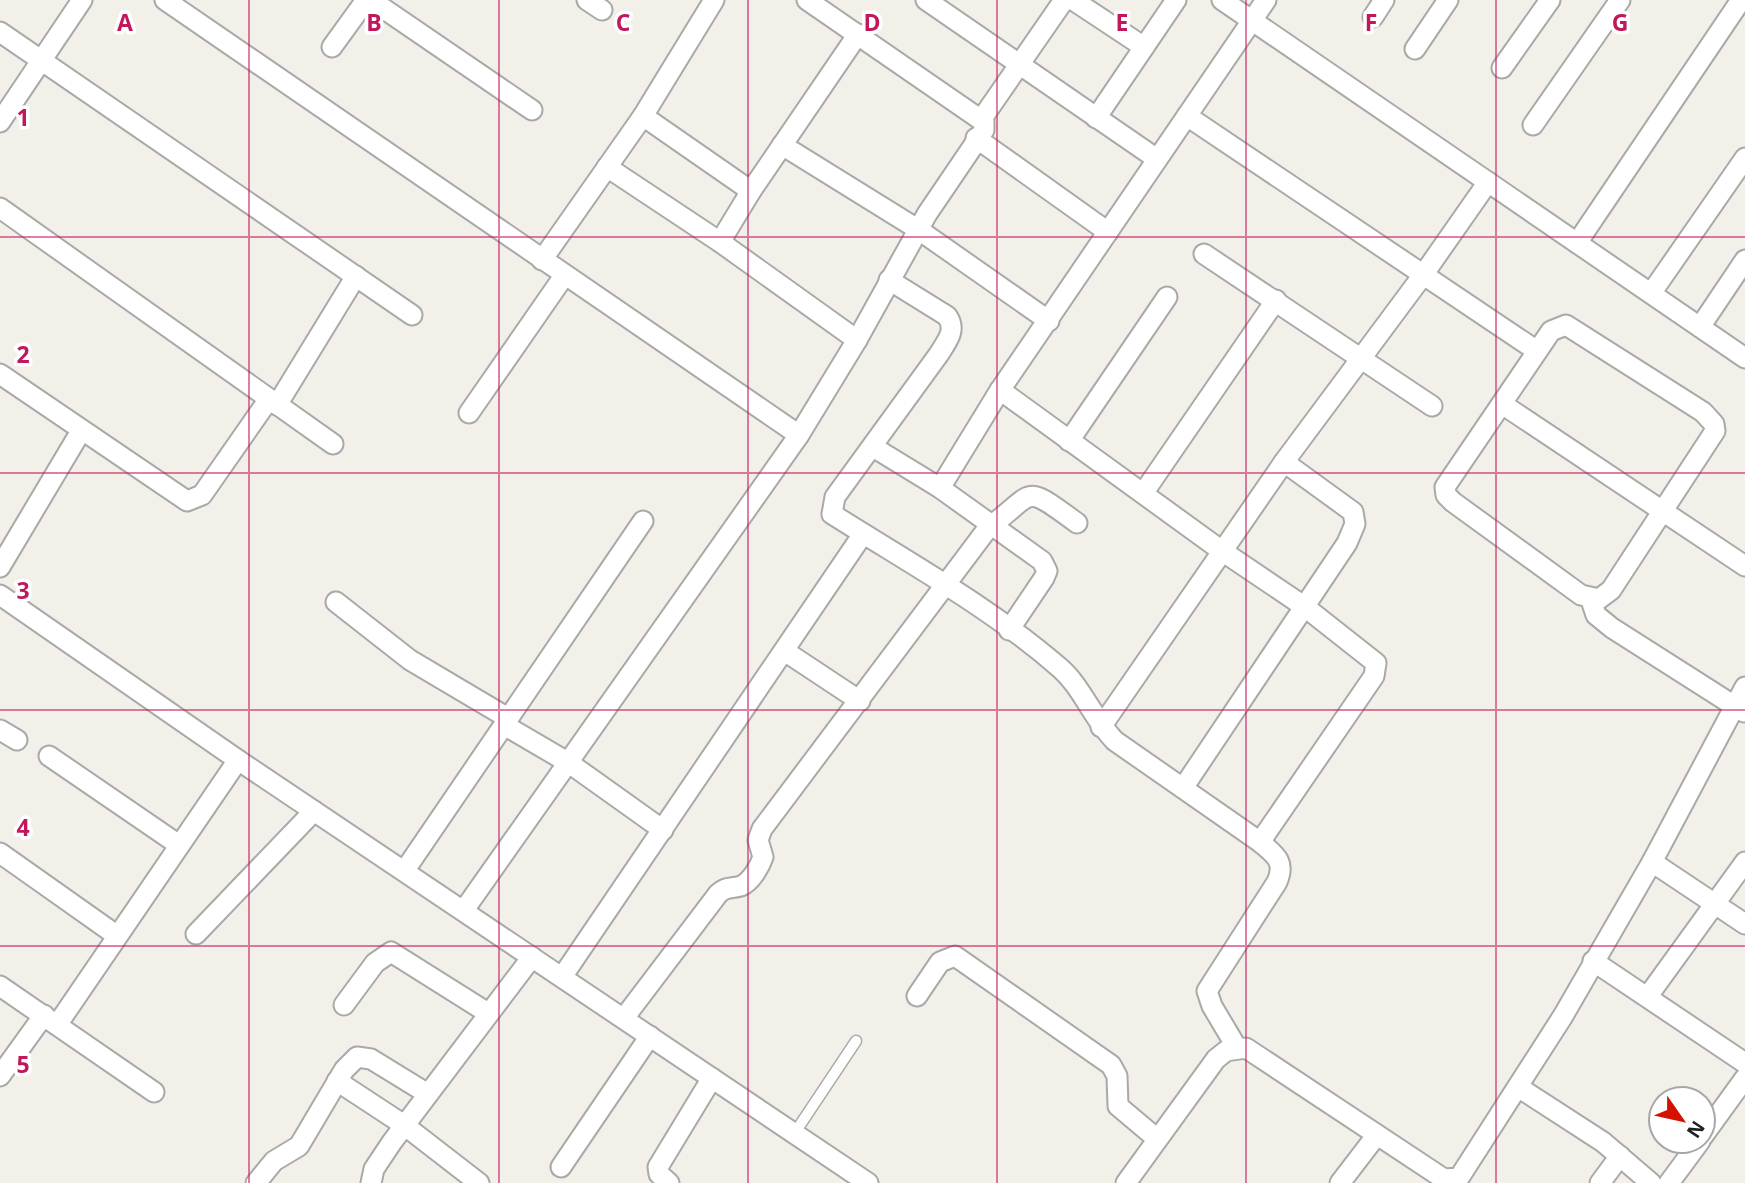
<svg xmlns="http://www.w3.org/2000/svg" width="1745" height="1183" font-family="'Open Sans',sans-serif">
	<rect width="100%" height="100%" fill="#f2f0e8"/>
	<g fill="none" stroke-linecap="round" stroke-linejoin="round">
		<defs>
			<polyline id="service" points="794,1134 856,1041"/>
			<g id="minor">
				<polyline points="165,0 799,435"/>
				<polyline points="371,0 532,110"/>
				<polyline points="587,0 602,10"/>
				<polyline points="926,0 1157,159"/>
				<polyline points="1073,0 1144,47"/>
				<polyline points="1222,0 1745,358"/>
				<polyline points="1373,17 1384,0"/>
				<polyline points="0,32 412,315"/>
				<polyline points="332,47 366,0"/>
				<polyline points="1415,49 1448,0"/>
				<polyline points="1502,68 1550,0"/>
				<polyline points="643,116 751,191"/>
				<polyline points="1187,116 1537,351"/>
				<polyline points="1096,118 1176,0"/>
				<polyline points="981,120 1064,0"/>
				<polyline points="0,122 82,0"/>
				<polyline points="1533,125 1620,0"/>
				<polyline points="976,138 1108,232"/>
				<polyline points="782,145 919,230 1049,321"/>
				<polyline points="607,167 720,242 857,340"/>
				<polyline points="0,208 333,444"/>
				<polyline points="720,242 751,191 858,34"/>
				<polyline points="1577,243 1741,0"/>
				<polyline points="1204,254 1432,406"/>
				<polyline points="542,260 643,116 714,0"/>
				<path d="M889,280L947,316C957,330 947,341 939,354L835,497L832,514C909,563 990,607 1060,668C1082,687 1093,719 1115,741L1260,842C1275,855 1286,861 1277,882L1207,991L1212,1006L1237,1048"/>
				<polyline points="1652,292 1745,158"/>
				<polygon points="1566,325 1703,412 1714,424 1715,431 1611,590 1599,599 1581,595 1453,502 1446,495 1445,487 1551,331"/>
				<polyline points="1700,327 1745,260"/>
				<polyline points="0,374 187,501 202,495 269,399"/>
				<polyline points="1000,390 1222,551 1305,607 1376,663 1374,676 1260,842"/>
				<polyline points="1502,404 1745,566"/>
				<polyline points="277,405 356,276"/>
				<polyline points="469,413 564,276"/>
				<polyline points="1069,441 1167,297"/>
				<polyline points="873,447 940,488 1042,561 1047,571 1044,578 1009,630"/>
				<polyline points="940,488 1000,390 1266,0"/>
				<polyline points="1144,492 1276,300"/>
				<polyline points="0,567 81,431"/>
				<polyline points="0,595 238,760 868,1183"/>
				<polyline points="1591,600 1596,615 1612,628 1744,712"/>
				<polyline points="336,602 410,660 508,718"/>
				<polyline points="786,652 860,701"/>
				<polyline points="504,725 569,763 663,830"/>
				<polyline points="1101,727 1284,462 1423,275 1488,182"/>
				<polyline points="0,730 17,740"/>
				<polyline points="49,756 179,845"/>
				<polyline points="1183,788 1347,543 1355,524 1353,512 1284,462"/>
				<polyline points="0,853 116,935"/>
				<polyline points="1652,862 1745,924"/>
				<polyline points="405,870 643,521"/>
				<polyline points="464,910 799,435 857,340 927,214 984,130 984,122 807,0"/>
				<polyline points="196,934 314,811"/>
				<polyline points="1593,961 1745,1063"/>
				<polyline points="562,977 863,534"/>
				<polyline points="0,986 154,1092"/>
				<polyline points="917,996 940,962 955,956 1111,1065 1117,1076 1118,1106 1156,1138"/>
				<polyline points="1648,996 1745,862"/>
				<polyline points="344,1005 375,963 391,952 488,1013"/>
				<path d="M624,1018L718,894C726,886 731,889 741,886C751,882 760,866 763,857L758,840L762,829L988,528C1037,492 1021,482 1077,523"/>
				<polyline points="57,1025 238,760"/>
				<polyline points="0,1076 44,1015"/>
				<polyline points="337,1081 404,1125 479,1183"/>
				<polyline points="1518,1087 1603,1142 1651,1183"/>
				<polyline points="1703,1136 1745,1078"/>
				<polyline points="561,1167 650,1036"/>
				<polyline points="256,1183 274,1161 299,1146 344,1070 357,1057 371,1059 428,1094"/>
				<polyline points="371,1183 374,1169 392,1142 532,957"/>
				<polyline points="669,1183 659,1174 658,1167 712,1078"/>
				<polyline points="1126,1183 1216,1059 1226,1051 1246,1048 1444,1179 1459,1178 1563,1016 1652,862 1745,687"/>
				<polyline points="1340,1183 1376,1136"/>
				<polyline points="1600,1183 1620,1156"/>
				<polyline points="1669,1183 1700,1141"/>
			</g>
		</defs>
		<use href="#service" stroke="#a9a9a9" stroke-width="13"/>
		<use href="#minor" stroke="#a9a9a9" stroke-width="23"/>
		<use href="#service" stroke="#fff" stroke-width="10"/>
		<use href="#minor" stroke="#fff" stroke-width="19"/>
	</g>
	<path fill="none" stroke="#c2185b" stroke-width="2" stroke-opacity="0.55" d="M249,0V1183M499,0V1183M748,0V1183M997,0V1183M1246,0V1183M1496,0V1183M0,237H1745M0,473H1745M0,710H1745M0,946H1745"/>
	<g font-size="23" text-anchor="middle" font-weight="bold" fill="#c2185b" stroke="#fff" stroke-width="7" stroke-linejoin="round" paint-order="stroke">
		<text x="125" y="31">A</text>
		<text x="374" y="31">B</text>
		<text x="623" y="31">C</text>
		<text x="872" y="31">D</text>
		<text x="1122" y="31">E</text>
		<text x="1371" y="31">F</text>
		<text x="1620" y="31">G</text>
		<text x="23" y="126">1</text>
		<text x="23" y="363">2</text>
		<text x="23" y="599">3</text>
		<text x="23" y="836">4</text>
		<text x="23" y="1073">5</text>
	</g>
	<g transform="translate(1682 1120) rotate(124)"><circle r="33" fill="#ffffff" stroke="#a7a7a7" stroke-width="2"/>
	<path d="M0-5L12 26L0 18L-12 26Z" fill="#d41100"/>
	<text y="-10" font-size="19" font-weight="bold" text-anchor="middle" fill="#222222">N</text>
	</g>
</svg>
